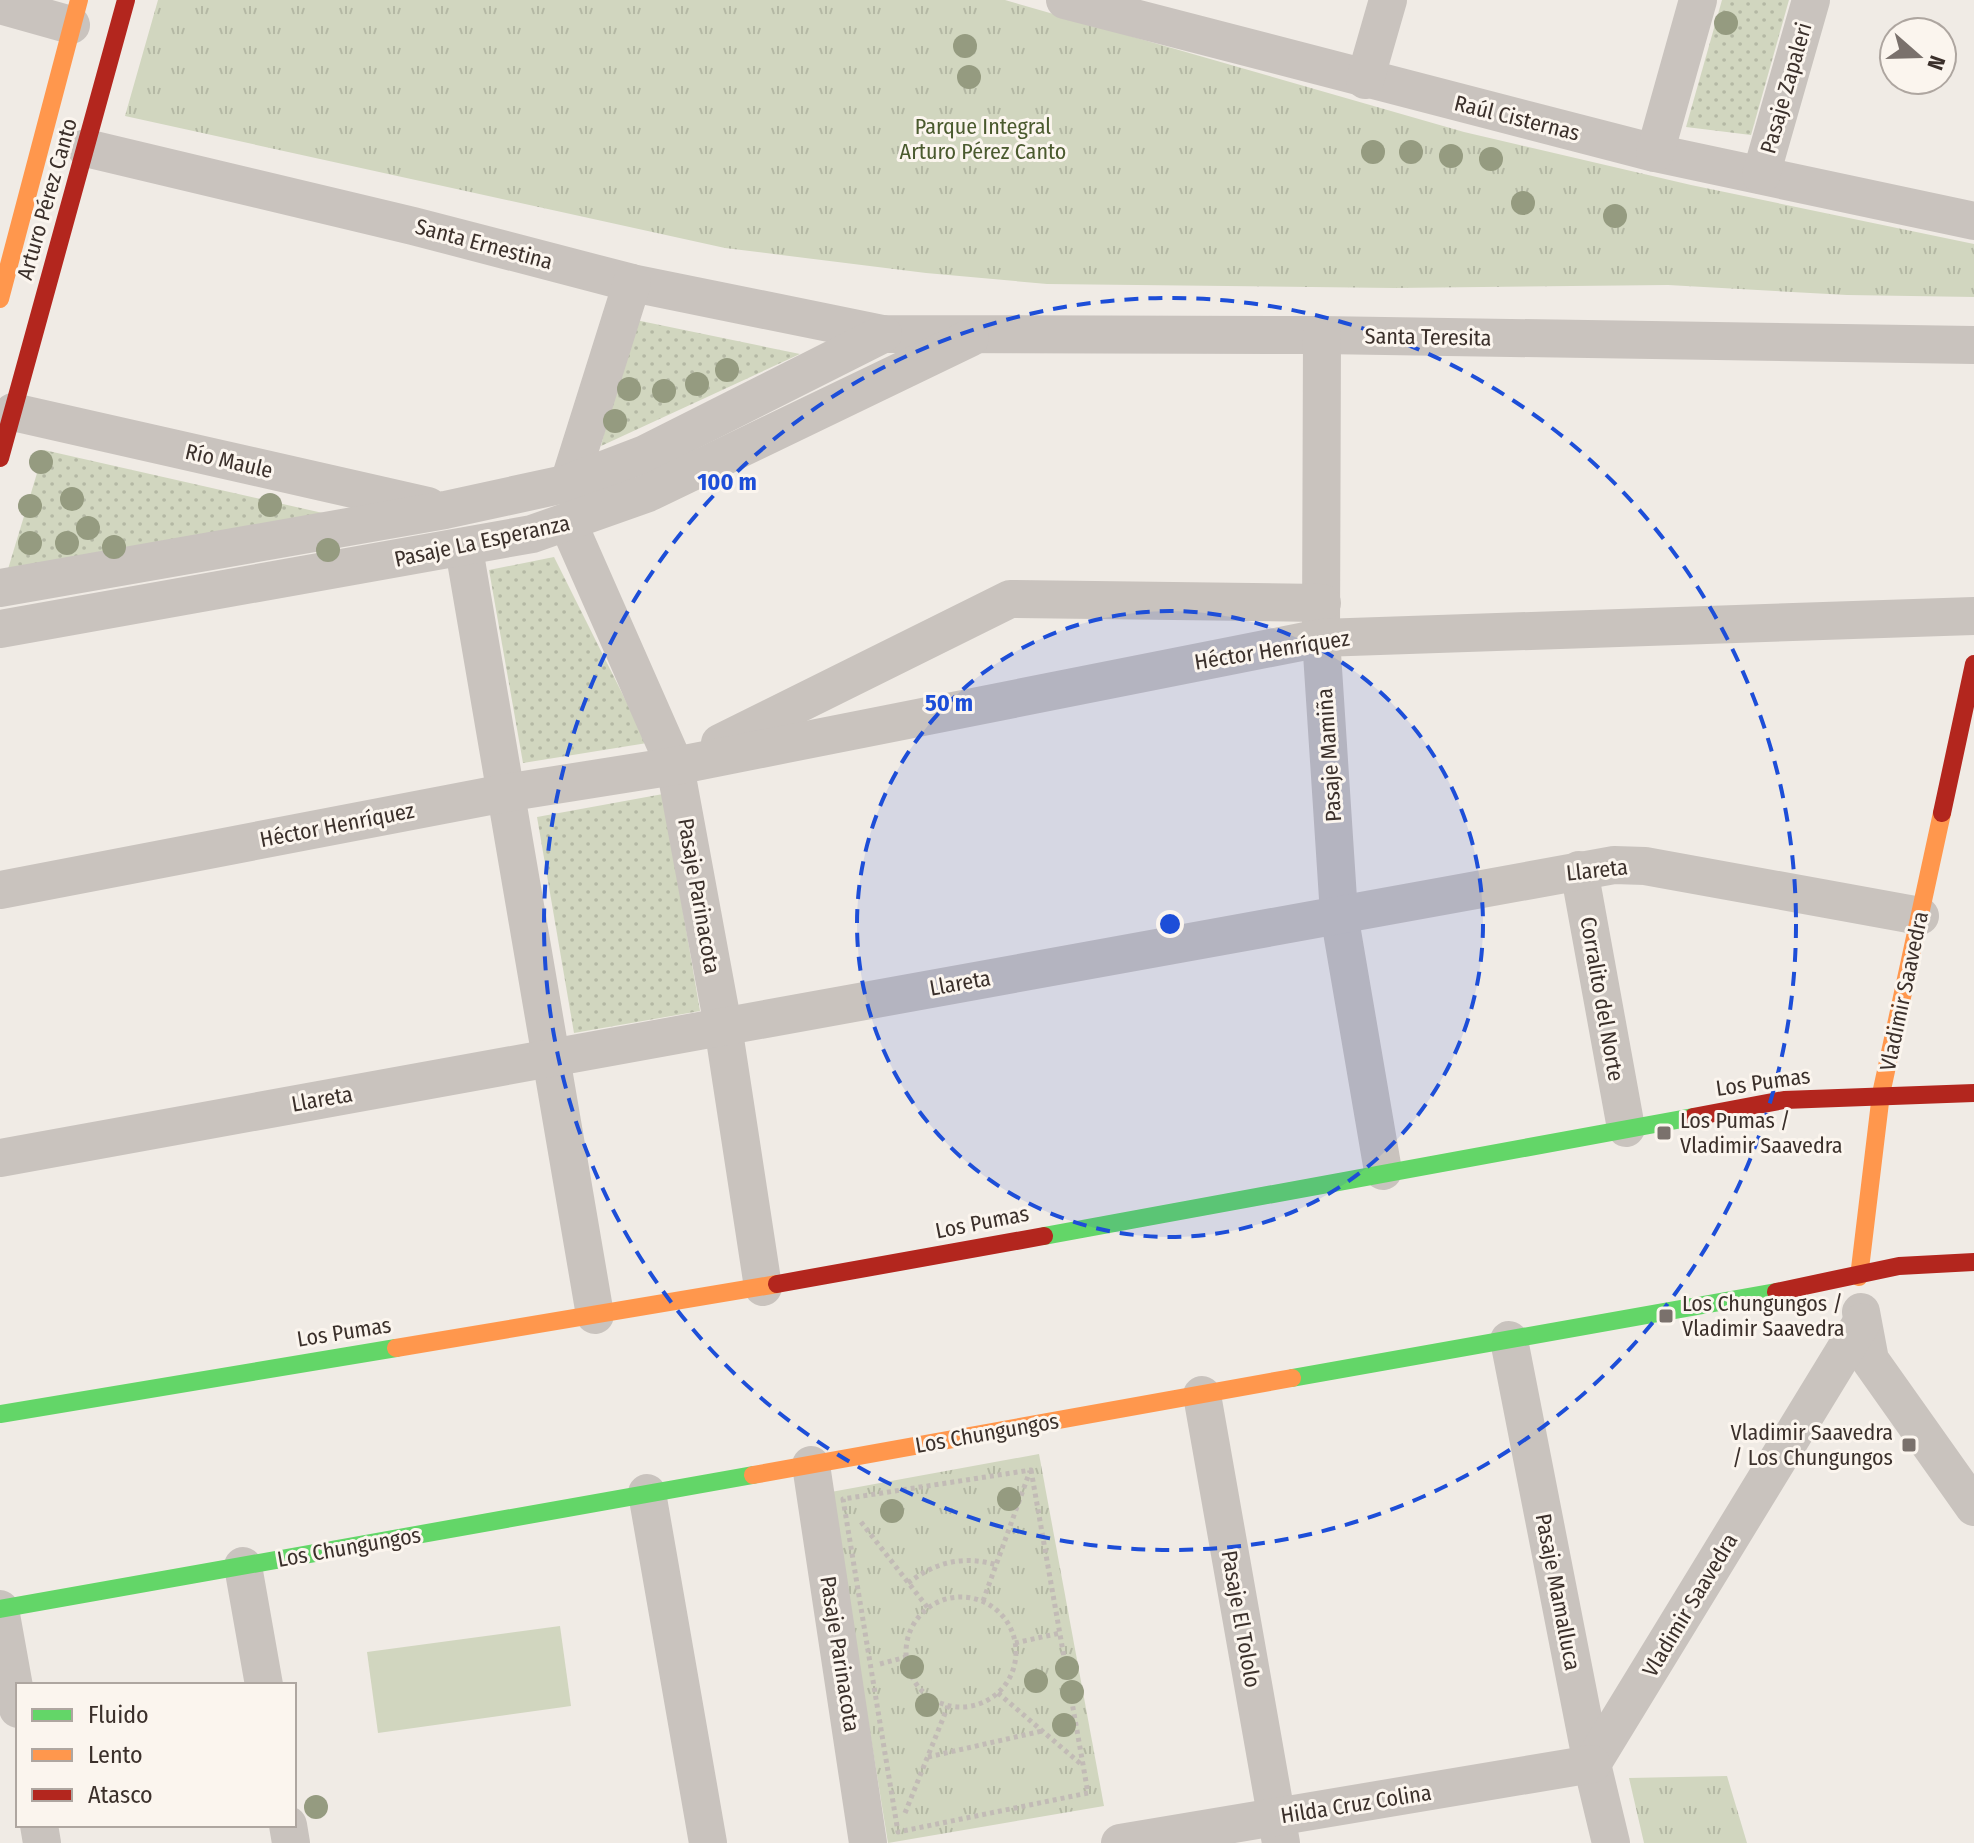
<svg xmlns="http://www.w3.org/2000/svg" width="1974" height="1843" font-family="'Fira Sans Condensed',sans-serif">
	<defs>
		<pattern id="grass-dots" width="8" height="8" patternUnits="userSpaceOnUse" patternTransform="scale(2)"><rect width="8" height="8" fill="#d1d6bf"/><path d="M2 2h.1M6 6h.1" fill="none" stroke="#b4b8a4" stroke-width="1.8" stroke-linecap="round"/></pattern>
		<pattern id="park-tufts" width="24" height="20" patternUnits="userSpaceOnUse" patternTransform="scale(2)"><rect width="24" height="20" fill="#d1d6bf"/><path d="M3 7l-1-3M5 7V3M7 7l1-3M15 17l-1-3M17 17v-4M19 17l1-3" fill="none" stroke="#b4b8a4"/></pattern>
	</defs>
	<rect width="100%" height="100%" fill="#f0ebe5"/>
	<g fill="url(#grass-dots)">
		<polygon points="1722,0 1789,0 1751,135 1686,127"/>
		<polygon points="631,319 800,354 601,446"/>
		<polygon points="44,450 336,516 5,579"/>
		<polygon points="554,557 647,743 523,763 489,570"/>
		<polygon points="663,794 700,1011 574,1033 537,817"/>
	</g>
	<g fill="url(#park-tufts)">
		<polygon points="158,0 1005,0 1464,132 1691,185 1974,244 1974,297 1847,295 1668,285 1394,288 1047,284 926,273 725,248 125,116"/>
		<polygon points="1039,1454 1104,1806 888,1843 831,1492"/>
		<polygon points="1727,1776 1747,1843 1644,1843 1629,1778"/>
	</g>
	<polygon fill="#d1d6bf" points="560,1626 571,1706 378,1733 367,1652"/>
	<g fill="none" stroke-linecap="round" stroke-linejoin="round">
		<g stroke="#c2bbb6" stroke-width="5" stroke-dasharray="4 4" stroke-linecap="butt">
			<polygon points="1031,1470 1088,1793 898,1832 843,1499"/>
			<polyline points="861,1522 928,1608"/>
			<path d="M908,1583C936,1562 963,1555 997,1565"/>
			<circle cx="961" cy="1652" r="55"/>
			<polyline points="983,1601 1030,1471"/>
			<polyline points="1015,1643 1060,1633"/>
			<polyline points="880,1664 906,1657"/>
			<polyline points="998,1693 1082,1765"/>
			<polyline points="928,1757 1042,1731"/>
			<polyline points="905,1813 948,1706"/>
		</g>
		<g stroke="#c9c3be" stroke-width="38">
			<polyline points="1065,0 1655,153 1974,221"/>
			<polyline points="0,5 71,25"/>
			<polyline points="1365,80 1388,0"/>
			<polyline points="86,148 413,226 632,283 883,334 1322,335 1974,345"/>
			<polyline points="1655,153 1698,0"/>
			<polyline points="1761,175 1811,0"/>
			<polyline points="1322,335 1321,638 1339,914 1383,1171"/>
			<polyline points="13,412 428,506"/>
			<polyline points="569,483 632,283"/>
			<polyline points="568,523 675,766 723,1026 763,1287"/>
			<polyline points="464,549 595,1315"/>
			<polyline points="0,588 445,510 569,483 645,454 883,334"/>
			<polyline points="0,629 532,534 648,493 970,338"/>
			<polyline points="720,743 1010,599 1322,603"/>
			<polyline points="1579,870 1626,1128"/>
			<polyline points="0,890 505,793 675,766 1321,638 1974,616"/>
			<polyline points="0,1158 1614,865 1645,866 1920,916"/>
			<polyline points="1861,1312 1870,1360 1974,1507"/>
			<polyline points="1509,1340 1592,1764 1611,1843"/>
			<polyline points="1202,1395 1281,1843"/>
			<polyline points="811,1465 868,1843"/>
			<polyline points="647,1493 708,1843"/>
			<polyline points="243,1566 264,1685"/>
			<polyline points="0,1609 18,1709"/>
			<polyline points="1592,1764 1862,1322"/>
			<polyline points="39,1825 42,1843"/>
			<polyline points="288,1825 291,1843"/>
			<polyline points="1120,1843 1592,1764"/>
		</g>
		<g stroke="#63d668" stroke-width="18">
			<polyline points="1044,1236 1693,1117"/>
			<polyline points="1292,1378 1776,1292"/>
			<polyline points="0,1414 396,1348"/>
			<polyline points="0,1609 753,1475"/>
		</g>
		<g stroke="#ff974d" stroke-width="18">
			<polyline points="0,299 79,0"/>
			<polyline points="1859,1277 1881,1094 1942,813"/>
			<polyline points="396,1348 777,1284"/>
			<polyline points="753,1475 1292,1378"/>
		</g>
		<g stroke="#b3261e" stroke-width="18">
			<polyline points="0,458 126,0"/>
			<polyline points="1942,813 1974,664"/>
			<polyline points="1693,1117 1784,1100 1974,1093"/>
			<polyline points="777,1284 1044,1236"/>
			<polyline points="1776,1292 1899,1266 1974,1262"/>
		</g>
	</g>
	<g fill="#959b80">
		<circle cx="1726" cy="23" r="12"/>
		<circle cx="965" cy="46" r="12"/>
		<circle cx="969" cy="77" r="12"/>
		<circle cx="1373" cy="152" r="12"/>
		<circle cx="1411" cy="152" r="12"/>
		<circle cx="1451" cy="156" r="12"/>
		<circle cx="1491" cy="159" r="12"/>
		<circle cx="1523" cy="203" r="12"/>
		<circle cx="1615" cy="216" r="12"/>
		<circle cx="727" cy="370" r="12"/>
		<circle cx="697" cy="384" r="12"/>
		<circle cx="629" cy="389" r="12"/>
		<circle cx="664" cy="391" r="12"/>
		<circle cx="615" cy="421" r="12"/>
		<circle cx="41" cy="462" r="12"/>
		<circle cx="72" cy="499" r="12"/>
		<circle cx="270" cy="505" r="12"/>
		<circle cx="30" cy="506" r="12"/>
		<circle cx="88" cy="528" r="12"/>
		<circle cx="30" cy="543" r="12"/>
		<circle cx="67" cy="543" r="12"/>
		<circle cx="114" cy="547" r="12"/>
		<circle cx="328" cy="550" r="12"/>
		<circle cx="1009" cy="1499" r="12"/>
		<circle cx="892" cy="1511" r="12"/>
		<circle cx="912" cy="1667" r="12"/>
		<circle cx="1067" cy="1668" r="12"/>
		<circle cx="1036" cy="1681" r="12"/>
		<circle cx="1072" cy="1692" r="12"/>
		<circle cx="927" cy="1705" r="12"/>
		<circle cx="1064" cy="1725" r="12"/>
		<circle cx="316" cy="1807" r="12"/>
	</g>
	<circle cx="1170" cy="924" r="313" fill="#1d4ed8" fill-opacity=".12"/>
	<g fill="none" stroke="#1d4ed8" stroke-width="4" stroke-dasharray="14 10">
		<circle cx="1170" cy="924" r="313"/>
		<circle cx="1170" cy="924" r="626"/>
	</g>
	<g fill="#7a716c" stroke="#fbf5ee" stroke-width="3">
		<rect x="1656" y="1125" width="16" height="16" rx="4"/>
		<rect x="1658" y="1308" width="16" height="16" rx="4"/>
		<rect x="1901" y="1437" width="16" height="16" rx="4"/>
	</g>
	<g text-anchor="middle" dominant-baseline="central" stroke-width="6" stroke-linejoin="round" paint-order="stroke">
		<g font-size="22" fill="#3b302b" stroke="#fbf5ee">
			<text transform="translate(1786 88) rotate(-74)">Pasaje Zapaleri</text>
			<text transform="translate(1517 118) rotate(14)">Raúl Cisternas</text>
			<text transform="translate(47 199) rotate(-74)">Arturo Pérez Canto</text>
			<text transform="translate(484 244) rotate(15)">Santa Ernestina</text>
			<text transform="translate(1428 337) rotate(1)">Santa Teresita</text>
			<text transform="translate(229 461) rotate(13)">Río Maule</text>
			<text transform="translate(482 541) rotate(-12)">Pasaje La Esperanza</text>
			<text transform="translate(1272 650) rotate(-9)">Héctor Henríquez</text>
			<text transform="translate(1329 755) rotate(-94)">Pasaje Mamiña</text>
			<text transform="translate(337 825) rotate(-11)">Héctor Henríquez</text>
			<text transform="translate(1597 870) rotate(-6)">Llareta</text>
			<text transform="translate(699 896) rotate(80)">Pasaje Parinacota</text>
			<text transform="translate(960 983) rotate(-10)">Llareta</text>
			<text transform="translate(1904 991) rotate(-78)">Vladimir Saavedra</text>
			<text transform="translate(1602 999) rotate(80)">Corralito del Norte</text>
			<text transform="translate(1763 1082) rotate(-8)">Los Pumas</text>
			<text transform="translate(322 1099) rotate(-10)">Llareta</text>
			<text transform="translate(982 1222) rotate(-11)">Los Pumas</text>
			<text transform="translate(344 1332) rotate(-9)">Los Pumas</text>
			<text transform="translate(987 1433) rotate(-10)">Los Chungungos</text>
			<text transform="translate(349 1547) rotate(-10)">Los Chungungos</text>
			<text transform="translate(1558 1592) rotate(79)">Pasaje Mamalluca</text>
			<text transform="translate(1690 1605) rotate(-59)">Vladimir Saavedra</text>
			<text transform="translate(1241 1619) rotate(80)">Pasaje El Tololo</text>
			<text transform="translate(840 1654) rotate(81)">Pasaje Parinacota</text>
			<text transform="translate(1356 1804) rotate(-9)">Hilda Cruz Colina</text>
		</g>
		<g font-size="22" fill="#4a5a2e" stroke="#fbf5ee">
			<text x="983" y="126">Parque Integral<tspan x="983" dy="25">Arturo Pérez Canto</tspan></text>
		</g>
		<g font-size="22" fill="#3b302b" stroke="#fbf5ee" text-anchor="start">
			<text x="1680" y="1120">Los Pumas /<tspan x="1680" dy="25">Vladimir Saavedra</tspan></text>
			<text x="1682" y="1303">Los Chungungos /<tspan x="1682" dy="25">Vladimir Saavedra</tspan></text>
			<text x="1893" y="1432" text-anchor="end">Vladimir Saavedra<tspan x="1893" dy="25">/ Los Chungungos</tspan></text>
		</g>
	</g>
	<circle cx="1170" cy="924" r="12" fill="#1d4ed8" stroke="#fbf5ee" stroke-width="4"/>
	<g font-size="24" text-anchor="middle" font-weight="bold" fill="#1d4ed8" stroke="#fbf5ee" stroke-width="6" stroke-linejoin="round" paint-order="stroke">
		<text x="727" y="490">100 m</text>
		<text x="949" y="711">50 m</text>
	</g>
	<rect x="16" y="1683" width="280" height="144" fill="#fbf5ee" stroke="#aea6a0" stroke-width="2"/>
	<rect x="32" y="1709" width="40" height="12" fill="#63d668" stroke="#aea6a0" stroke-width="2"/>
	<text x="88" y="1723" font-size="24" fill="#3b302b">Fluido</text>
	<rect x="32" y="1749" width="40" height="12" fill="#ff974d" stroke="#aea6a0" stroke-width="2"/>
	<text x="88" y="1763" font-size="24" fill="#3b302b">Lento</text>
	<rect x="32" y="1789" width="40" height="12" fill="#b3261e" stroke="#aea6a0" stroke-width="2"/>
	<text x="88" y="1803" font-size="24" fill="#3b302b">Atasco</text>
	<g transform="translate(1918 56) rotate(110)"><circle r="38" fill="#fbf5ee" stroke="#aea6a0" stroke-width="2"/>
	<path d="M0-6L14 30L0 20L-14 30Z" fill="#7a716c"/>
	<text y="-12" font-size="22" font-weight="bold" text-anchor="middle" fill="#3b302b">N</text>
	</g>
</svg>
